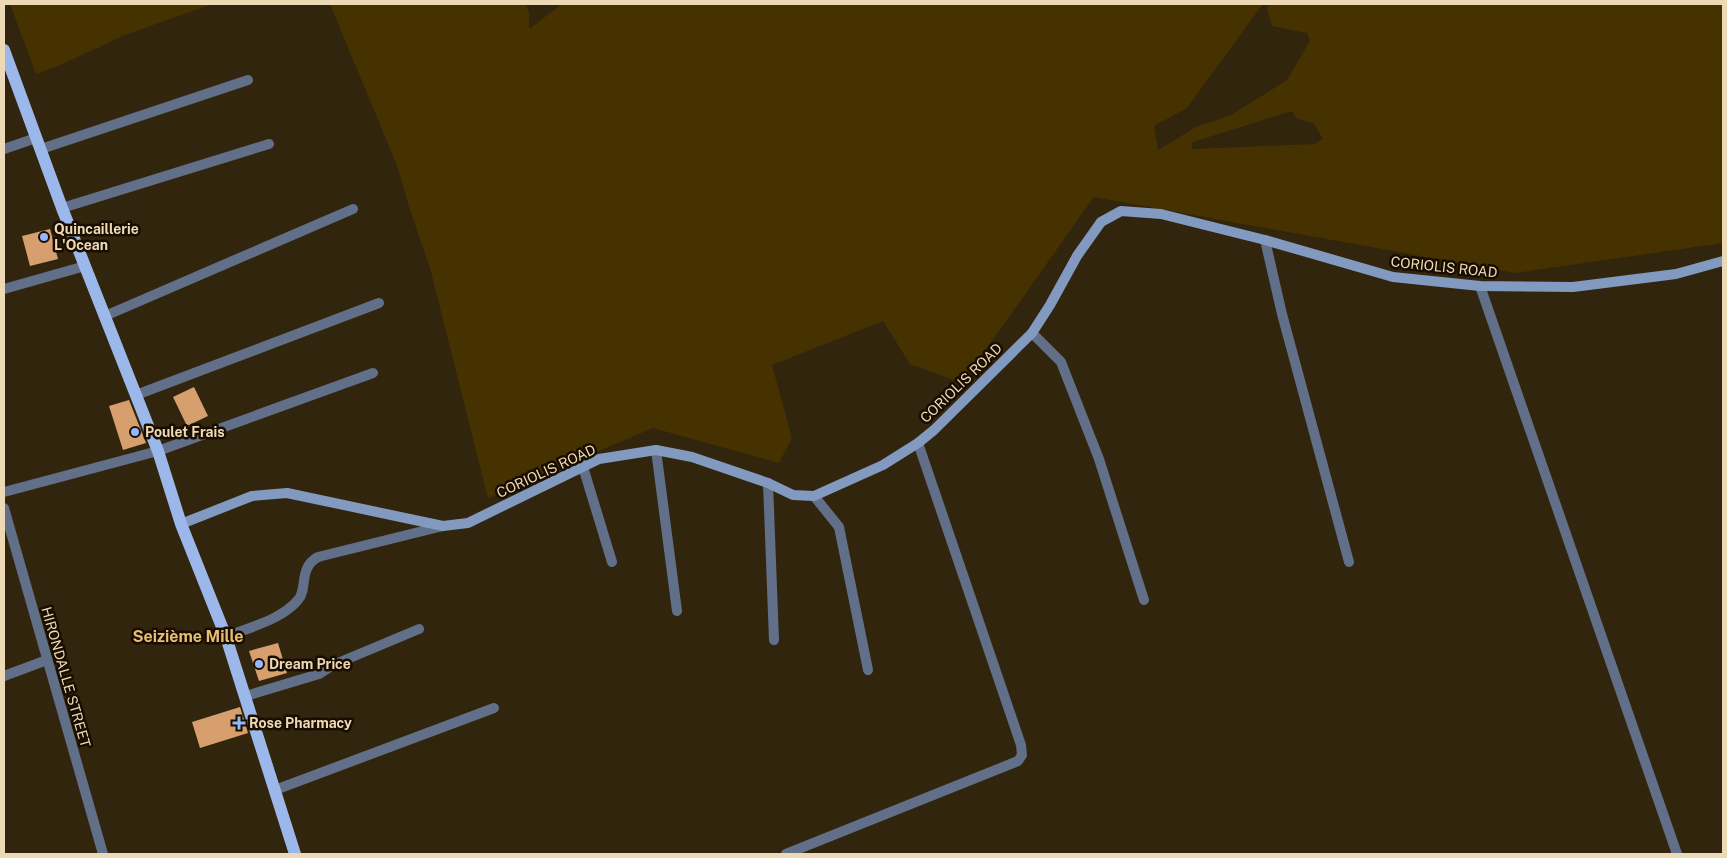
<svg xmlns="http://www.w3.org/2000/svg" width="1727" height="858" font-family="'Public Sans',sans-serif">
	<rect width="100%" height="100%" fill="#31250d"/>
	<g fill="#463100" fill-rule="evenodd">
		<polygon points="10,4 212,4 125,35 56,67 36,74"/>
		<path d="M330,4H525L529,12V29L562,4H1263L1187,108L1154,126L1158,150L1196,127L1231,115L1287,80L1310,41L1307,33L1272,26L1267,8L1271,4H1723V243L1515,273L1094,197L962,383L910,364L883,321L772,365L792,438L779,463L653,428L488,498L430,268L409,207L398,168ZM1292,111L1296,118L1314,124L1323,139L1315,144L1192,149L1193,142Z"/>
	</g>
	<g fill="#d79f6e">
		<polygon points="50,229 58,259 30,266 22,236"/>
		<polygon points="194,387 208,416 187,426 173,397"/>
		<polygon points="129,400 146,443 123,450 109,406"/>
		<polygon points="278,643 287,673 259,681 249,651"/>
		<polygon points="240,707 248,733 200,748 192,722"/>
	</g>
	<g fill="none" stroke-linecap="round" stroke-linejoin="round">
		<g stroke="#626f88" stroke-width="10">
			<polyline points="4,149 36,138"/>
			<polyline points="41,149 248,80"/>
			<polyline points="62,208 269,144"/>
			<polyline points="1265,240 1282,314 1349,562"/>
			<polyline points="1480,286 1677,854"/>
			<polyline points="4,289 85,266"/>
			<polyline points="105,316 353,209"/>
			<polyline points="1032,333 1061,362 1099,459 1144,600"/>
			<polyline points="136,395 379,303"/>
			<polyline points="656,450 677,611"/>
			<polyline points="583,467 612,562"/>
			<polyline points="768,483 774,640"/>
			<polyline points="4,492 158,451 373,373"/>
			<polyline points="814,496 839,527 868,670"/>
			<polyline points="4,508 103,854"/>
			<path d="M226,637C250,627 281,620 298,600C308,589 298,568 318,557L443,526"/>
			<polyline points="4,676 47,660"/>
			<polyline points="246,696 319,674 333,665 419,629"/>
			<polyline points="275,790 494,708"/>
			<polyline points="786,854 1018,761 1022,755 1021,745 918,443"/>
		</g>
		<polyline stroke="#8299c0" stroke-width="10" points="181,524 252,496 287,493 443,526 468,523 599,459 656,450 692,457 768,483 793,495 814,496 883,465 918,443 934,430 1032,333 1050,305 1077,256 1101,222 1121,211 1161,214 1265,240 1393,277 1480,286 1573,287 1676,274 1723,261"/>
		<polyline stroke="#9cb8eb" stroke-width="12" points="4,50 62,208 158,451 181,524 226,637 295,854"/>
	</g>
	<g fill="#91b8fd" stroke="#190d00" stroke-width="2">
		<circle cx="44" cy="237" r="5"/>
		<circle cx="135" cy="432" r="5"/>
		<circle cx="259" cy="664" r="5"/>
		<path d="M236.5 715.5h5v5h5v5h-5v5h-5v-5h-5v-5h5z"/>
	</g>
	<g text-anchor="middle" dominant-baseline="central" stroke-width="5" stroke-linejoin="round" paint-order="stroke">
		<g font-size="14" font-weight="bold" fill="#edd9b5" stroke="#190d00" text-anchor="start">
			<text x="54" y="229">Quincaillerie<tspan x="54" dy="16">L'Ocean</tspan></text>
			<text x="145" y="432">Poulet Frais</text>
			<text x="269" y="664">Dream Price</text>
			<text x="249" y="723">Rose Pharmacy</text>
		</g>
		<g font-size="14" fill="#edd9b5" stroke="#190d00">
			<text transform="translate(1444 267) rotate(6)">CORIOLIS ROAD</text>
			<text transform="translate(961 383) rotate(-44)">CORIOLIS ROAD</text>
			<text transform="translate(546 471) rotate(-25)">CORIOLIS ROAD</text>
			<text transform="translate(66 677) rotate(74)">HIRONDALLE STREET</text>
		</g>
		<g font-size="16" font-weight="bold" fill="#e6be74" stroke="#190d00">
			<text x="188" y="636">Seizième Mille</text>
		</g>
	</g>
	<rect width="1727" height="858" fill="none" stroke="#edd9b5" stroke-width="10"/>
</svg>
